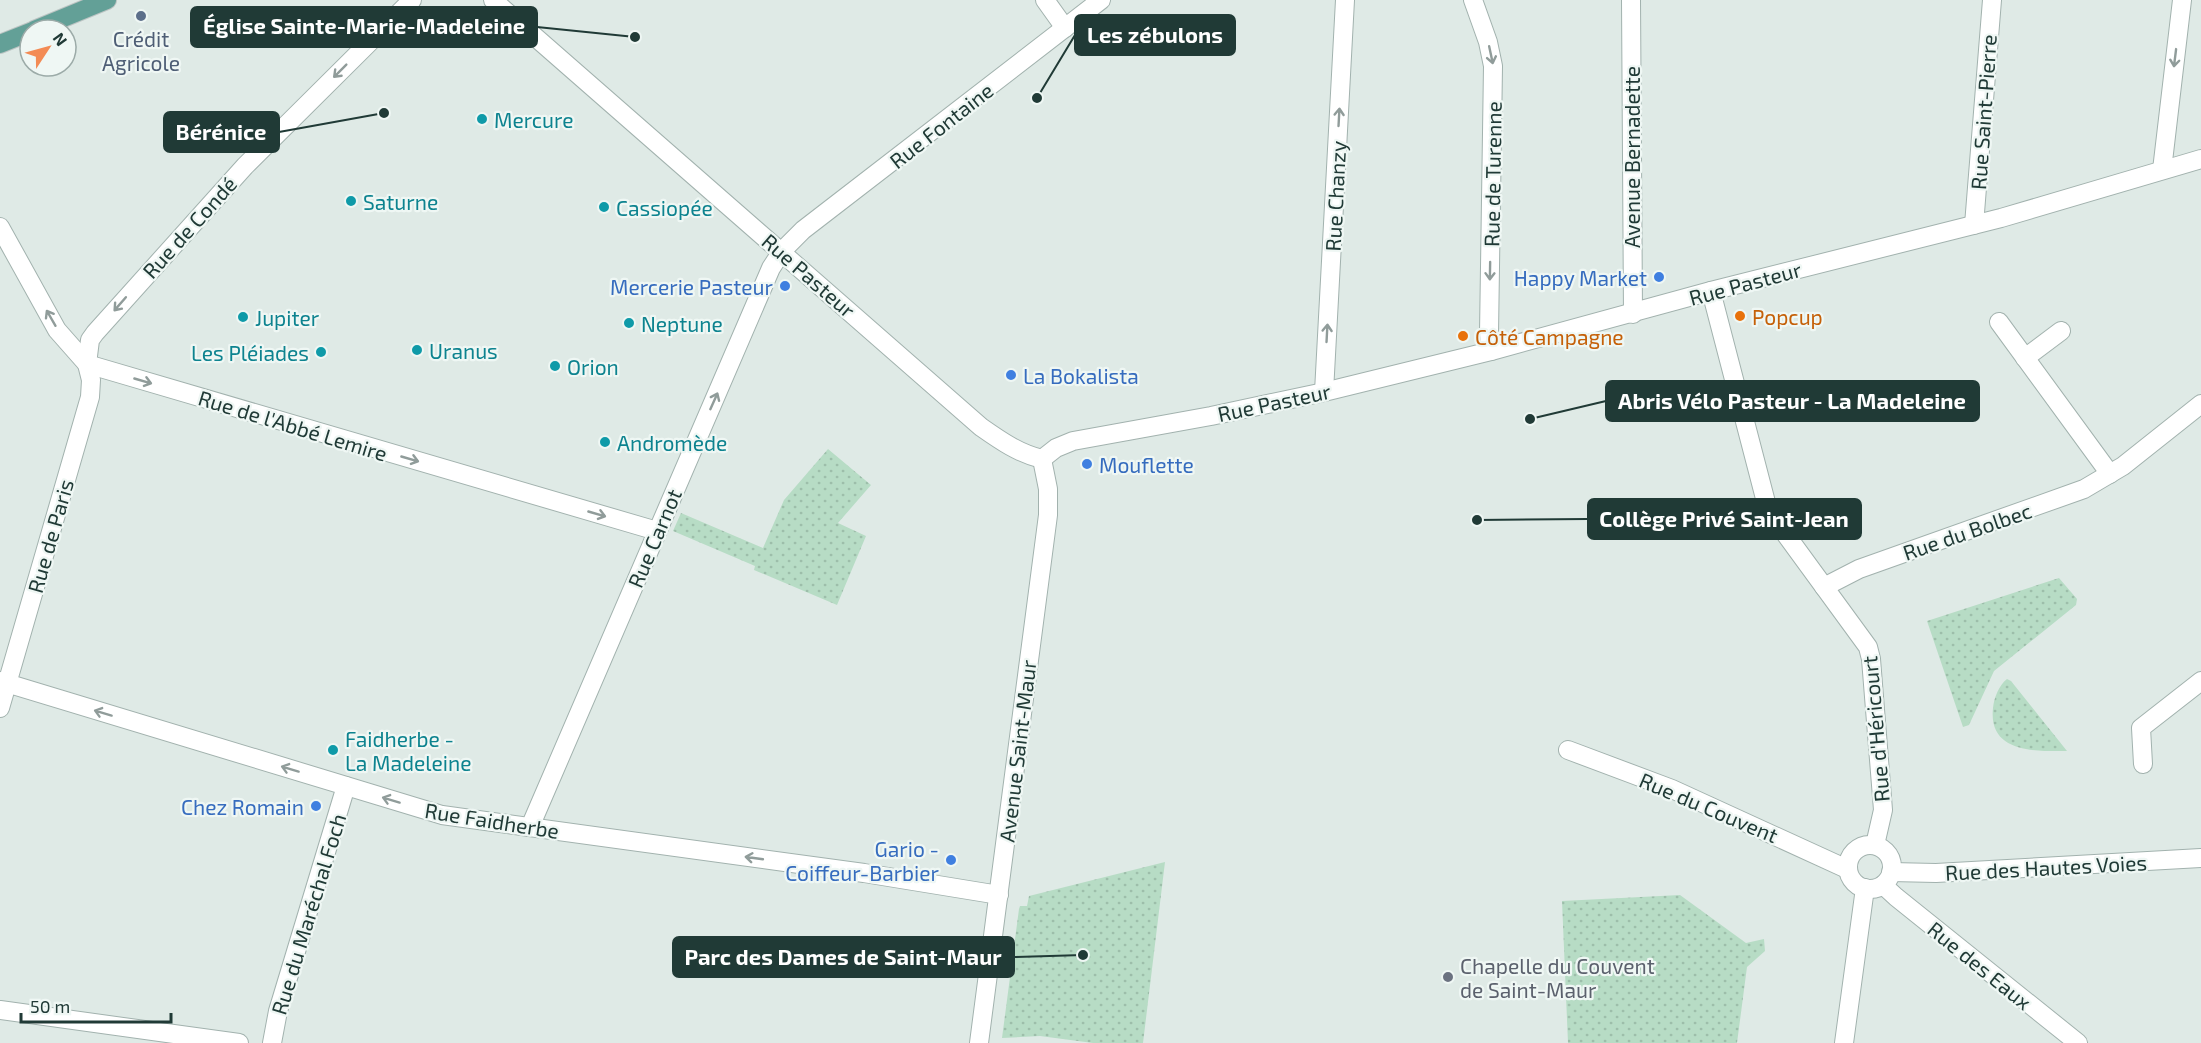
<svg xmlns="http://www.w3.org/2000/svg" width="2201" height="1043" font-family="'Exo 2',sans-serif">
	<defs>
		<pattern id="grass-dots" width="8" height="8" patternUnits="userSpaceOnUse" patternTransform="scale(1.5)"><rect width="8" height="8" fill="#b7dcc5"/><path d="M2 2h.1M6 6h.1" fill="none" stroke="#9dbeaa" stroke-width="1.8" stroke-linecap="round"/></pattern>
	</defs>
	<rect width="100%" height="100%" fill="#dfeae6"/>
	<g fill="url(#grass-dots)">
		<polygon points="828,449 871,485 838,523 866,536 837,605 754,570 755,566 673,531 681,513 763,548 784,500"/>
		<polygon points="2059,578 2077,599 2076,605 1994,671 1969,725 1963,727 1927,621"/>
		<path d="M2007,679L2011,681L2067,751C2037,751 1988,754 1993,708C1994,698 1999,685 2007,679Z"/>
		<polygon points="1165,862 1143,1043 1093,1043 1040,1036 1002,1038 1019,909 1020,906 1027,906 1029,896"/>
		<polygon points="1680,895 1746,943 1764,939 1765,951 1747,967 1737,1043 1568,1043 1562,901"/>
	</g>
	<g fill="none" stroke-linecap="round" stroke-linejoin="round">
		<defs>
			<g id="minor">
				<polyline points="1045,0 1065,28"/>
				<polyline points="1473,0 1488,42 1493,66 1489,334 1491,351"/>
				<polyline points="1631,0 1633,314"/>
				<polyline points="2162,170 2182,0"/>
				<polyline points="1974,225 1992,0"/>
				<polyline points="0,227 57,330 87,364 657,531"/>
				<polyline points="1711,291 1768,510 1868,647 1871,659 1883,810 1875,845"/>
				<polyline points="1999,322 2110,474"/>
				<polyline points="2025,358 2061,331"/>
				<polyline points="1324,392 1345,0"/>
				<polyline points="1824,587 1859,569 2084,489 2123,466 2201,404"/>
				<polyline points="0,681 442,815 864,873 999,895"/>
				<polyline points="0,708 90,397 91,380 87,364 90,340 95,333 245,166 412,0"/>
				<polyline points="1568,750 1672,789 1847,869"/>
				<polyline points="2143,764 2141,728 2201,681"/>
				<polyline points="530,827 771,268 782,251 803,230 1101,0"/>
				<circle cx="1870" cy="867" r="22"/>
				<polyline points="1891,872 1936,873 2201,858"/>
				<polyline points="1883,885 1896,897 2078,1043"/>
				<polyline points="0,1010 239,1043"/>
				<polyline points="272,1043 278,1011 346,786"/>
				<polyline points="1844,1043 1865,888"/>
			</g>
			<g id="tertiary">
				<path d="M493,0L981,427C1001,441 1018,453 1042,459"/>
				<polyline points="1042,459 1056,448 1073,441 1211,416 1324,392 1491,351 1711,291 2001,218 2201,159"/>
				<polyline points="979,1043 1048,515 1048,489 1042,459"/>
			</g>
			<g id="primary">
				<polyline points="34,30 107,0"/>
				<polyline points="0,44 30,32"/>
			</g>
		</defs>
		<use href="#minor" stroke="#a2b2ae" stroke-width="20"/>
		<use href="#tertiary" stroke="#a2b2ae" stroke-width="20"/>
		<use href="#primary" stroke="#bcc4c3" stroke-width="20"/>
		<use href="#minor" stroke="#fff" stroke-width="18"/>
		<use href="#tertiary" stroke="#fff" stroke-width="18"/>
		<use href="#primary" stroke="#63a097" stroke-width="18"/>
	</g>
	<defs><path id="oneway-shaft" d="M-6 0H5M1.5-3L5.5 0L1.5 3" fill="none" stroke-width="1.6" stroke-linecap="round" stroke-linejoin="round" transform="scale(1.5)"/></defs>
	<g stroke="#909c9a">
		<use href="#oneway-shaft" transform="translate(1491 55) rotate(78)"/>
		<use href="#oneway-shaft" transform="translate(2175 58) rotate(97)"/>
		<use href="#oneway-shaft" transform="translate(340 71) rotate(135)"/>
		<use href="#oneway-shaft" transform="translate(1339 117) rotate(-87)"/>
		<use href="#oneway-shaft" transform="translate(1490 271) rotate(91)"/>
		<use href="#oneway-shaft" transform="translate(120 304) rotate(131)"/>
		<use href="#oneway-shaft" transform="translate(51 318) rotate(-120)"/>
		<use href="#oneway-shaft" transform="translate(1327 333) rotate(-87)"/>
		<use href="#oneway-shaft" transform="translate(143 381) rotate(16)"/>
		<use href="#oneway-shaft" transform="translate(714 401) rotate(-66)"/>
		<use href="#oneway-shaft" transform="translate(410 459) rotate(16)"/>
		<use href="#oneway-shaft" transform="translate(597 514) rotate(16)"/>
		<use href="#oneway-shaft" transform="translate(103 713) rotate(-163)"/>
		<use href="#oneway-shaft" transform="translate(290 769) rotate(-163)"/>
		<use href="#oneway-shaft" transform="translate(391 800) rotate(-163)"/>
		<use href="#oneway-shaft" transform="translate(754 858) rotate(-172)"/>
	</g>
	<circle fill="#5c6f8a" stroke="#eff7f4" stroke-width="2" cx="141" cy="16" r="6"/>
	<g fill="#0f9aa8" stroke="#eff7f4" stroke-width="2">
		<circle cx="482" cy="119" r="6"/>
		<circle cx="351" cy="201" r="6"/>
		<circle cx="604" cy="207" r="6"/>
		<circle cx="243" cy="317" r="6"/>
		<circle cx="629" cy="323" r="6"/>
		<circle cx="417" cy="350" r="6"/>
		<circle cx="321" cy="352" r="6"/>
		<circle cx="555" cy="366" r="6"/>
		<circle cx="605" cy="442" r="6"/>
		<circle cx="333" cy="750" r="6"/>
	</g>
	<g fill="#3f7fe0" stroke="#eff7f4" stroke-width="2">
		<circle cx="1659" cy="277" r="6"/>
		<circle cx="785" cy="286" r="6"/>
		<circle cx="1011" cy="375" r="6"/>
		<circle cx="1087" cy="464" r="6"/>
		<circle cx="316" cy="806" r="6"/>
		<circle cx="951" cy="860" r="6"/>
	</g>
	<g fill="#e8710a" stroke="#eff7f4" stroke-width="2">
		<circle cx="1740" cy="316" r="6"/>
		<circle cx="1463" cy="336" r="6"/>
	</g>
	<circle fill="#6b7280" stroke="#eff7f4" stroke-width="2" cx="1448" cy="977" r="6"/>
	<g text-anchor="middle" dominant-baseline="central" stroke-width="4.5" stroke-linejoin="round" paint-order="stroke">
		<g font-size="21" fill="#4e5e75" stroke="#eff7f4">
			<text x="141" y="38">Crédit<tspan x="141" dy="24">Agricole</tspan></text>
		</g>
		<g font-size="21" fill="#203a36" stroke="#eff7f4">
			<text transform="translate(1983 112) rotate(-86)">Rue Saint-Pierre</text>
			<text transform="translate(941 125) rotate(-38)">Rue Fontaine</text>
			<text transform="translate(1631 157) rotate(-90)">Avenue Bernadette</text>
			<text transform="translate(1492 174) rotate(-89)">Rue de Turenne</text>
			<text transform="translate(1335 196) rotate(-87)">Rue Chanzy</text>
			<text transform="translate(189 227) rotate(-48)">Rue de Condé</text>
			<text transform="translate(809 275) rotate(41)">Rue Pasteur</text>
			<text transform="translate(1745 283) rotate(-15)">Rue Pasteur</text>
			<text transform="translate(1274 402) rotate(-12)">Rue Pasteur</text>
			<text transform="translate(293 425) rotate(17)">Rue de l'Abbé Lemire</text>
			<text transform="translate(1967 531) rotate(-19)">Rue du Bolbec</text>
			<text transform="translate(50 536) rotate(-74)">Rue de Paris</text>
			<text transform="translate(654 538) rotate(-67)">Rue Carnot</text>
			<text transform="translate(1875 729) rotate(-95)">Rue d'Héricourt</text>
			<text transform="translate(1017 751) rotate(-83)">Avenue Saint-Maur</text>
			<text transform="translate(1709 807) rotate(23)">Rue du Couvent</text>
			<text transform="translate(492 820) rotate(9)">Rue Faidherbe</text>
			<text transform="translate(2046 867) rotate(-3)">Rue des Hautes Voies</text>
			<text transform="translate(308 914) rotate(-73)">Rue du Maréchal Foch</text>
			<text transform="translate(1980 965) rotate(39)">Rue des Eaux</text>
		</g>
		<g font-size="21" fill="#0d838f" stroke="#eff7f4" text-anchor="start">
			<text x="494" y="119">Mercure</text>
			<text x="363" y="201">Saturne</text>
			<text x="616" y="207">Cassiopée</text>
			<text x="255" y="317">Jupiter</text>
			<text x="641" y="323">Neptune</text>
			<text x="429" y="350">Uranus</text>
			<text x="309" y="352" text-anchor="end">Les Pléiades</text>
			<text x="567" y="366">Orion</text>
			<text x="617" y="442">Andromède</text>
			<text x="345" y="738">Faidherbe -<tspan x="345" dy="24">La Madeleine</tspan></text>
		</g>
		<g font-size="21" fill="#366cbe" stroke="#eff7f4" text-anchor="end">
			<text x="1647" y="277">Happy Market</text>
			<text x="773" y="286">Mercerie Pasteur</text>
			<text x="1023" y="375" text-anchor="start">La Bokalista</text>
			<text x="1099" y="464" text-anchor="start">Mouflette</text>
			<text x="304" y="806">Chez Romain</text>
			<text x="939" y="848">Gario -<tspan x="939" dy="24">Coiffeur-Barbier</tspan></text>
		</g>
		<g font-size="21" fill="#c56008" stroke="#eff7f4" text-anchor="start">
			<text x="1752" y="316">Popcup</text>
			<text x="1475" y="336">Côté Campagne</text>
		</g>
		<g font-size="21" fill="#5b616d" stroke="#eff7f4" text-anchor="start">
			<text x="1460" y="965">Chapelle du Couvent<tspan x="1460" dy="24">de Saint-Maur</tspan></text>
		</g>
	</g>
	<path fill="none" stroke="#203a36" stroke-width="2" d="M635 37L537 27M1037 98L1075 35M384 113L279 132M1530 419L1606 401M1477 520L1588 519M1083 955L1014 957"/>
	<g fill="#203a36" stroke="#eff7f4" stroke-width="2">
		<circle cx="635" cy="37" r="6"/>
		<circle cx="1037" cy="98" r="6"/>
		<circle cx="384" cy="113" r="6"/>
		<circle cx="1530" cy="419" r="6"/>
		<circle cx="1477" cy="520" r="6"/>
		<circle cx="1083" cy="955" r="6"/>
	</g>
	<g fill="#203a36" stroke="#203a36" stroke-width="2">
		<rect x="191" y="7" width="346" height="40" rx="6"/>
		<rect x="1075" y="15" width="160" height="40" rx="6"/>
		<rect x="164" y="112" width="115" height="40" rx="6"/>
		<rect x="1606" y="381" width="373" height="40" rx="6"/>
		<rect x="1588" y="499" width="273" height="40" rx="6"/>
		<rect x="673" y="937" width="341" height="40" rx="6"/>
	</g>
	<g font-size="22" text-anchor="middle" font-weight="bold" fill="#fff">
		<text x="364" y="34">Église Sainte-Marie-Madeleine</text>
		<text x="1155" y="43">Les zébulons</text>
		<text x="221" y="140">Bérénice</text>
		<text x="1792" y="409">Abris Vélo Pasteur - La Madeleine</text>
		<text x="1724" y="527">Collège Privé Saint-Jean</text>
		<text x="843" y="965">Parc des Dames de Saint-Maur</text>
	</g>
	<g transform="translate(48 48) rotate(54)"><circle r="28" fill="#eff7f4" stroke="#9caba8" stroke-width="1.5"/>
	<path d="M0-4.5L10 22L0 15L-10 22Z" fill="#f38b54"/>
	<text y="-9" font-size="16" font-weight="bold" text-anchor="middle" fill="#203a36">N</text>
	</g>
	<path d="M21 1013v9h150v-9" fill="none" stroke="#203a36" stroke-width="3"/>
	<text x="30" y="1013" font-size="18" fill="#203a36" stroke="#eff7f4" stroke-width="4.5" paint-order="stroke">50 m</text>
</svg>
